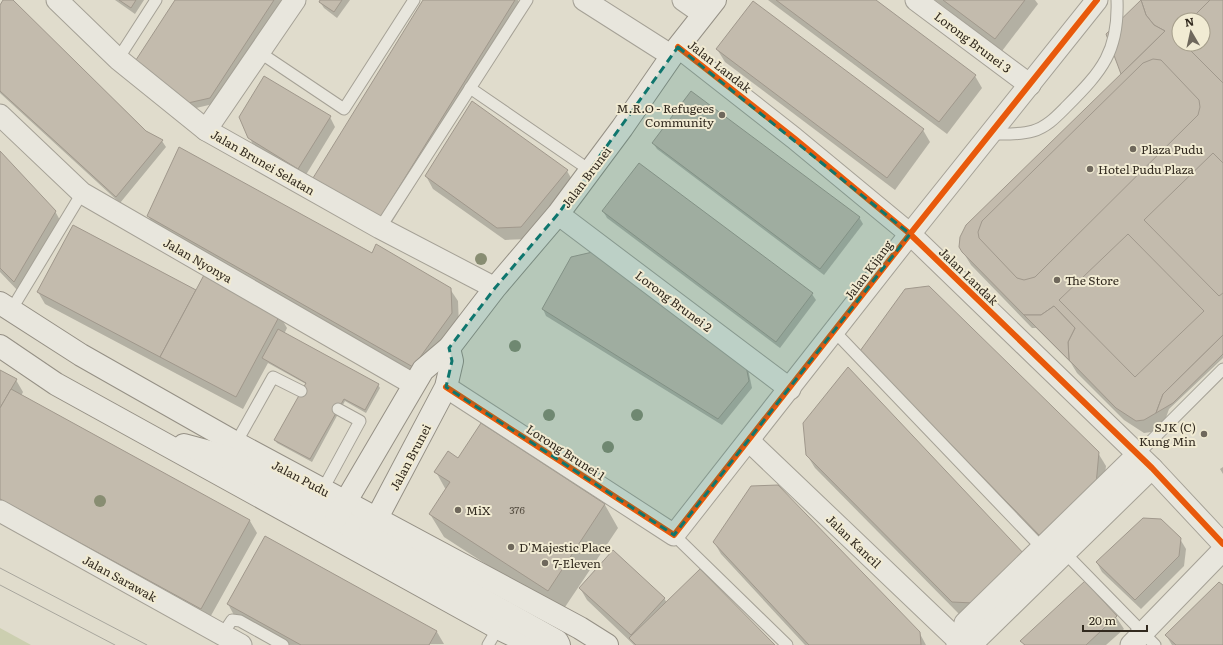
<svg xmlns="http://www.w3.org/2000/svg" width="1223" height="645" font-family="Literata,serif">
	<rect width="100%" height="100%" fill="#e0dccc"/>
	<polygon fill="#cccfb0" points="0,628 31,645 0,645"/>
	<g fill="#0003" fill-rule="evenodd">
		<polygon points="4,0 12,0 146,131 162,141 166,147 120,203 0,93 0,7"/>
		<polygon points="115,0 144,0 135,14"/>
		<polygon points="176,0 282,0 213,104 192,109 139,69"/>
		<polygon points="321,0 350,0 337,18 324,8 320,2"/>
		<polygon points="424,0 518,0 524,10 387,230 322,190 314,178"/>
		<polygon points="768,0 875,0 975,76 982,88 947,134"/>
		<polygon points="935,0 1035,0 1038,4 1002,51"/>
		<path d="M1142,0H1223V358L1169,409L1163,426L1151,432L1144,433L1124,420L1077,373L1071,363L1036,328H1032L971,265L963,252L1123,74ZM1179,20H1203V44H1179Z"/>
		<polygon points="717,49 923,130 930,142 895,190 725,62"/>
		<polygon points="472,102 567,171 574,183 528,239 505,240 433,189 426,176"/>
		<polygon points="330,117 335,127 304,178 255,148 249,137"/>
		<polygon points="653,143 859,217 863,224 824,275 657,149"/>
		<polygon points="0,153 55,211 62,224 21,294 0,272"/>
		<polygon points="603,211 812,294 816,300 780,348 607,218"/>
		<polygon points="148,216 372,254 450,289 458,301 459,326 420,379 156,229"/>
		<polygon points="197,291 280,316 287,328 284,334 378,385 380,388 366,413 345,401 312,462 277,443 275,440 306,384 268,363 243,409 45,304 38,292"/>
		<polygon points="543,309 747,364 752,388 722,425 546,316"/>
		<polygon points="868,364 1098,453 1106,466 1102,498 1050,549"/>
		<polygon points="0,371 16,380 23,392 21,396 250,521 257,533 208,621 0,507"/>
		<polygon points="481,424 605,505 618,528 561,613 444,537 430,514 446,490 436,472 458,459"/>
		<polygon points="807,455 1025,557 960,615 815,468"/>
		<polygon points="1223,467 1223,474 1220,469"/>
		<polygon points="1180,539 1186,549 1184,566 1141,609 1102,572 1097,563"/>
		<polygon points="714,542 919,632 926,645 805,645 721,554"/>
		<polygon points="1085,582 1116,617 1124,629 1106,645 1024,645 1022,641"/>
		<polygon points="1223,587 1223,645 1172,645 1166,635"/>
		<polygon points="580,588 664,598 667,603 774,645 634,645 587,600"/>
		<polygon points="228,604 437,632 444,644 287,645 235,617"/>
	</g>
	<g fill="#c3bbad" stroke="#a0988c" fill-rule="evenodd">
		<polygon points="3,0 13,0 146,131 163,140 116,197 0,91 0,5"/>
		<polygon points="119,0 136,0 131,8"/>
		<polygon points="175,0 274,0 210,98 188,103 134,63"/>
		<polygon points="320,0 342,0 334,12 319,2"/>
		<polygon points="423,0 515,0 380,218 313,178"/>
		<polygon points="776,0 876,0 976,75 939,122"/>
		<polygon points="943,0 1025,0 995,39"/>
		<path d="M1141,0H1223V335L1163,394L1156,413L1144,420L1136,421L1116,408L1069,360L1068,342L1075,328L1054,306L1041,315H1024L962,252L959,247L960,237L966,225L1165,31L1154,25L1146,15ZM1179,20H1203V44H1179Z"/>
		<polygon points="1141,0 1146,15 1154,25 1165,31 1121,74 1106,34"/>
		<polygon points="1210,0 1223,0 1223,83 1184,44 1203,44 1203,20 1190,20"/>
		<polygon points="753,1 924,129 887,178 716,49"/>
		<polygon points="1153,59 1161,60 1199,100 1200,107 1198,115 1035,277 1024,280 1017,278 979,238 978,232 982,221 1143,63"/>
		<polygon points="264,76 331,116 298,169 248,138 239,117"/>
		<polygon points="691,91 860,217 820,269 652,143"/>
		<polygon points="472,101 568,170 521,227 497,228 425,176"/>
		<polygon points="179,147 372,253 376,244 451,288 452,313 413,367 147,216"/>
		<polygon points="0,151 56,211 14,282 0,268"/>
		<polygon points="1213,153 1223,163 1223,293 1219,296 1144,220"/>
		<polygon points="639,163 813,293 776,342 602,211"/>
		<polygon points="73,225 196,290 160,357 37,292"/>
		<polygon points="1128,234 1204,311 1135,377 1059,300"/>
		<polygon points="597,251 744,356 749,381 718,419 542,309 571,257"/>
		<polygon points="204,275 280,315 236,397 160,357"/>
		<polygon points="929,286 1099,452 1096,485 1042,538 860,351 905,289"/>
		<polygon points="1054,306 1075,328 1068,342 1069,360 1024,315 1041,315"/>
		<polygon points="278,329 379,384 365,410 344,399 310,459 274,440 306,383 262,358"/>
		<polygon points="1223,335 1223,354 1173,403 1156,413 1163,394"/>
		<polygon points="848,367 1026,556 973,603 952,602 806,455 803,423"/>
		<polygon points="0,370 17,379 0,408"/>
		<polygon points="11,389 250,520 201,609 0,499 0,408"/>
		<polygon points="481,423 605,504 548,591 429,514 450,482 434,472 448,451 458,458"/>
		<polygon points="778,485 920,632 921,645 809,645 713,542 751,486"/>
		<polygon points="1143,518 1161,519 1181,538 1179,556 1135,600 1096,562"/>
		<polygon points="265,536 437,631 429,645 301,645 227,604"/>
		<polygon points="613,550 665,598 631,635 579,588"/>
		<polygon points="700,569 775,645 636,645 629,638"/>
		<polygon points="1085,581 1117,616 1086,645 1025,645 1020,641"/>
		<polygon points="1219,582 1223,585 1223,645 1176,645 1165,635"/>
	</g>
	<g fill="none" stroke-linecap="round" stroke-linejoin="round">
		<defs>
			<g id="lane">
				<polyline points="259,52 344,109 414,0"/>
				<polyline points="118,59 156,0"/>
				<polyline points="470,88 591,171"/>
				<path d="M991,134C1005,134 1019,135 1033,131C1047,127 1057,116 1067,106C1102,71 1119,51 1117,0"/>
				<polyline points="380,228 527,0"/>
				<polyline points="10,312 82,193"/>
				<polyline points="835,332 1042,548"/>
				<polyline points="236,443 273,377 301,391"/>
				<polyline points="1138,454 1223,369"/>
				<polyline points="323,489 360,421 338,409"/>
				<polyline points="674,535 787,645"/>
				<polyline points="1065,553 1155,645"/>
				<polyline points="222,635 232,620 240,621 283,645"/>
				<polyline points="488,645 498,628"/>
			</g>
			<g id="street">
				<polyline points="57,0 118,59 206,130 380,228 495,288"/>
				<polyline points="584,0 672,56"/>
				<polyline points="683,0 703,14"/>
				<polyline points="916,0 1030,85"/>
				<polyline points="678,47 794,138 910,234 1152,468 1223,544"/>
				<polyline points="0,115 82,193 413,384"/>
				<polyline points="206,130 295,0"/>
				<polyline points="558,214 790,389"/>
				<polyline points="446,387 674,535 910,234 1097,0"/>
				<polyline points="749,441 963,645"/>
				<polyline points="0,511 241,645"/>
				<polyline points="960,642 979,637 1152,468"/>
				<polyline points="957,645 960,642 965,623 1138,454"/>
				<polyline points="1131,645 1223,550"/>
			</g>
			<g id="secondary">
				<polyline points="0,303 81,355 236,443 580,628 607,645"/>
				<polyline points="0,346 56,384 498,628 533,645"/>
				<polyline points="184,445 225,456 557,641 559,645"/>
				<polyline points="336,518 423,370 449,348 495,288 558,214 622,128 678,47 715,0"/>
				<polyline points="370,531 446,387 452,361 449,348"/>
			</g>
		</defs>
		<use href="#lane" stroke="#a5a196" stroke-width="13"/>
		<use href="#street" stroke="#a5a196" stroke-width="23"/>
		<use href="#secondary" stroke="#959085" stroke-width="24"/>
		<use href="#lane" stroke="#e8e6dd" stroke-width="11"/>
		<use href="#street" stroke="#e8e6dd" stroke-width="21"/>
		<use href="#secondary" stroke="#e8e6dd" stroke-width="22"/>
		<g stroke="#a8a69d" stroke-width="1">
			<polyline points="0,568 147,645"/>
			<polyline points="0,585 115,645"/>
		</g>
		<defs>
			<g id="cycleway">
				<polyline points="678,47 794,138 910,234 1152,468 1223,544"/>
				<polyline points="446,387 674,535 910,234 1097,0"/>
			</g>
		</defs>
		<use href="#cycleway" stroke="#f1ebd3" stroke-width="8"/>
		<use href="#cycleway" stroke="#e8590c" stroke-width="6"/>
	</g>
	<g fill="#888d72">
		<circle cx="481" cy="259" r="6"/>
		<circle cx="515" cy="346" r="6"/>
		<circle cx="549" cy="415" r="6"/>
		<circle cx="637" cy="415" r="6"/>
		<circle cx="608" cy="447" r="6"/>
		<circle cx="100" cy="501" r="6"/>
	</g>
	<path fill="#0f766e" fill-opacity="0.2" stroke="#0f766e" stroke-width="3" stroke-dasharray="8 5" stroke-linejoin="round" d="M678,47L910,234L674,535L446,387L452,361L449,348L495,288L558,214Z"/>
	<g fill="#6f685c" stroke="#f1ebd3" stroke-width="1.5">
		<circle cx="722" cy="115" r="4"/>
		<circle cx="1133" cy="149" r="4"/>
		<circle cx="1090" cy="169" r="4"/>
		<circle cx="1057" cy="280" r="4"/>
		<circle cx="1204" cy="434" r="4"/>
		<circle cx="458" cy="510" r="4"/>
		<circle cx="511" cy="547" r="4"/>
		<circle cx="545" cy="563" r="4"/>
	</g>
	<g text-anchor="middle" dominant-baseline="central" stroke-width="4" stroke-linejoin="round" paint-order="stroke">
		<g font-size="10" fill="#564e42">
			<text x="517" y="509">376</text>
		</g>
		<g font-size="12" fill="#322a1f" stroke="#f1ebd3">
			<text transform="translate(973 42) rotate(37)">Lorong Brunei 3</text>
			<text transform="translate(720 66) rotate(38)">Jalan Landak</text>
			<text transform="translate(263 162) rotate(30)">Jalan Brunei Selatan</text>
			<text transform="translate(586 177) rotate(-53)">Jalan Brunei</text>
			<text transform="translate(198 260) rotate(30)">Jalan Nyonya</text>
			<text transform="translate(868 270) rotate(-53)">Jalan Kijang</text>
			<text transform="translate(969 276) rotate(44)">Jalan Landak</text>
			<text transform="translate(674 301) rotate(37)">Lorong Brunei 2</text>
			<text transform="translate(566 452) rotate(33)">Lorong Brunei 1</text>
			<text transform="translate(410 457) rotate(-62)">Jalan Brunei</text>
			<text transform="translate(301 478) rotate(28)">Jalan Pudu</text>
			<text transform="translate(854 541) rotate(44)">Jalan Kancil</text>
			<text transform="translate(120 578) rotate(29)">Jalan Sarawak</text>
		</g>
		<g font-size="12" fill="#322a1f" stroke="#f1ebd3" text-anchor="start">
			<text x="714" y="108" text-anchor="end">M.R.O - Refugees<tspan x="714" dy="14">Community</tspan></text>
			<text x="1141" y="149">Plaza Pudu</text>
			<text x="1098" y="169">Hotel Pudu Plaza</text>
			<text x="1065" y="280">The Store</text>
			<text x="1196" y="427" text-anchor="end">SJK (C)<tspan x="1196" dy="14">Kung Min</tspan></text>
			<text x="466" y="510">MiX</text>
			<text x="519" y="547">D'Majestic Place</text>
			<text x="553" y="563">7-Eleven</text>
		</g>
	</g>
	<g transform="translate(1191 32) rotate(351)"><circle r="19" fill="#f1ebd3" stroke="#a59e8b"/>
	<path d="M0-3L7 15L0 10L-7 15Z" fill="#6f685c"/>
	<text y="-6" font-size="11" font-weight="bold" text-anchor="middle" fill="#322a1f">N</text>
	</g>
	<path d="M1083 625v6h64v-6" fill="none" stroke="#322a1f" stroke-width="2"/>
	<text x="1089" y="625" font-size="12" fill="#322a1f" stroke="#f1ebd3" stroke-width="3" paint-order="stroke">20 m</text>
</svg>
